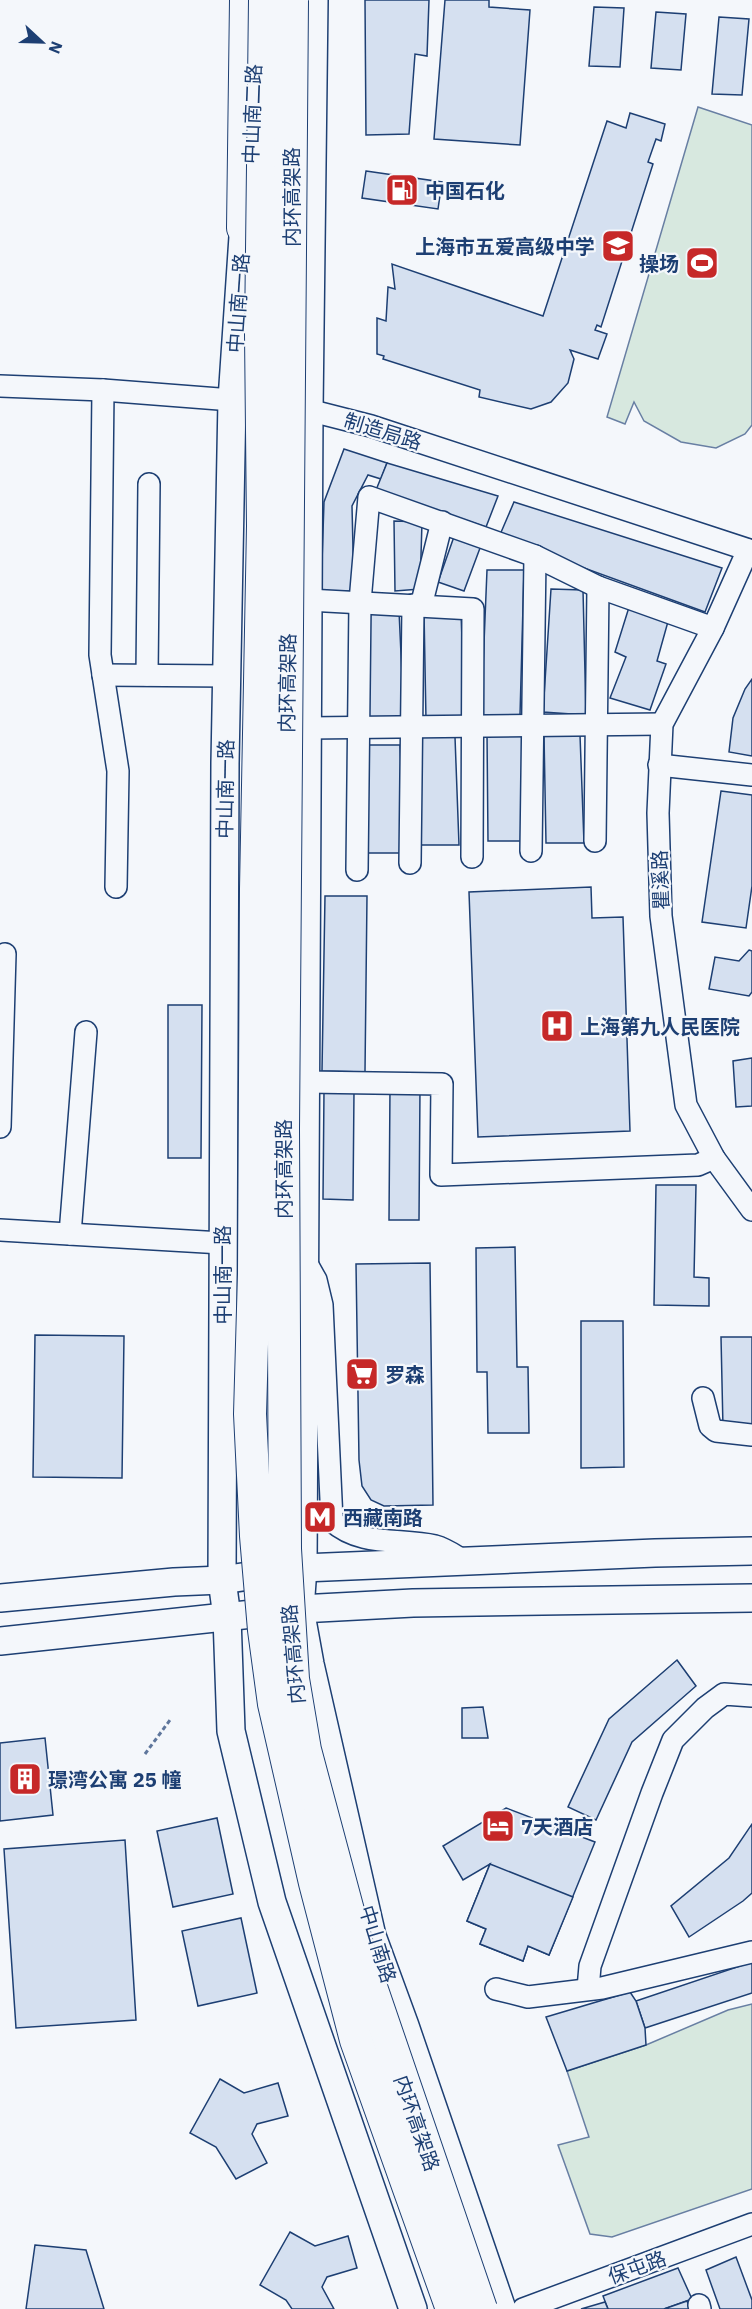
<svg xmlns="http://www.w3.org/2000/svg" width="752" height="2309" font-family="'IBM Plex Sans','Noto Sans SC',sans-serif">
	<rect width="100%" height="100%" fill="#f4f7fb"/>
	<g fill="#d7e8df" stroke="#687fa3" stroke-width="1.5">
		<polygon points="698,107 752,125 752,425 745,434 716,448 681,442 644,421 634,402 625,424 607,417"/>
		<polygon points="752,2004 752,2189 612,2237 590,2234 558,2145 589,2137 567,2071 646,2045 728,2010"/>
	</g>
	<g fill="#d5e0f0" stroke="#1d3f73" stroke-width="1.5">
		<polygon points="365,0 429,0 427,56 415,54 409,134 366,135"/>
		<polygon points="445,0 489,0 489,7 530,10 520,145 434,139"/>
		<polygon points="594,7 624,8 620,67 589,66"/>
		<polygon points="656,12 686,14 681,70 651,68"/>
		<polygon points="719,17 749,19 742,95 712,94"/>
		<polygon points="630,113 665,124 661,141 656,139 648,162 653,164 601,327 597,325 595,330 607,334 598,359 570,350 574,359 568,383 551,402 531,409 479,397 480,390 383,359 384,356 377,354 377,318 386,321 388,287 395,289 392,264 543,316 607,121 626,128"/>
		<polygon points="366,171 442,182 438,209 362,198"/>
		<polygon points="344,449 387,463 381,479 368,475 352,506 354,591 321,592 324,502"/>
		<polygon points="387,463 498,496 486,527 376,490"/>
		<polygon points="514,502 722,568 705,612 499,537"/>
		<polygon points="394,521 422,522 420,589 395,591"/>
		<polygon points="456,531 483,540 464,591 438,582"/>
		<polygon points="487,570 524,570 520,715 481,716"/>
		<polygon points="551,589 583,590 586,715 543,712"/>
		<polygon points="630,604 669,618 657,661 666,664 650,710 610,698 626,657 615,652"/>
		<polygon points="363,611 399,611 404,719 365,719"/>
		<polygon points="424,612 461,612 465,720 426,720"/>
		<polygon points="752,679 752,756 729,752 733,718 745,689"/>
		<polygon points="487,733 523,733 527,841 488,841"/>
		<polygon points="544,735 580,735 584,843 546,843"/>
		<polygon points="419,737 455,737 459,845 421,845"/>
		<polygon points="364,745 400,745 405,853 366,853"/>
		<polygon points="721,791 752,795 752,886 746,928 702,922"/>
		<polygon points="591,887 592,918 623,917 630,1131 478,1137 469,892"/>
		<polygon points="325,896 367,896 365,1072 322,1071"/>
		<polygon points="749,950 752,951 752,992 749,996 709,989 715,957 739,961"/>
		<polygon points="168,1005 202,1005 201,1158 168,1158"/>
		<polygon points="752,1058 752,1106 736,1107 733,1061"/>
		<polygon points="390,1088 420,1088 419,1220 389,1220"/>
		<polygon points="324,1091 354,1091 353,1200 323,1199"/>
		<polygon points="656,1185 696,1185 694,1277 709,1278 709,1306 654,1305"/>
		<polygon points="515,1247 517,1367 528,1367 529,1433 488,1433 487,1372 477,1372 476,1248"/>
		<polygon points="430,1263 433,1505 384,1506 371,1500 362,1486 359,1460 356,1264"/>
		<polygon points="581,1321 623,1321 624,1467 581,1468"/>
		<polygon points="35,1335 124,1336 122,1478 33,1477"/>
		<polygon points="721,1337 752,1337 752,1427 723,1428"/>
		<polygon points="677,1660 696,1686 632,1742 596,1820 568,1807 609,1719"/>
		<polygon points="483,1707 488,1738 462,1738 462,1708"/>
		<polygon points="45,1738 53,1815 0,1821 0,1743"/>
		<polygon points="506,1808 595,1842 549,1955 528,1946 523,1961 480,1944 486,1929 467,1921 490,1864 463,1880 443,1846"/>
		<polygon points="217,1818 233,1894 173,1907 157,1831"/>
		<polygon points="752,1824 752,1893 743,1901 689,1937 671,1906 729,1858"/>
		<polygon points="125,1840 136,2020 16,2028 4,1849"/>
		<polygon points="490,1864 573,1897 549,1955 528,1946 523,1961 480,1944 486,1929 467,1921"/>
		<polygon points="241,1918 257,1993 198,2006 182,1931"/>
		<polygon points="752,1962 752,1993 645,2028 636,2001"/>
		<polygon points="630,1992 636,2001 645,2028 646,2045 567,2071 546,2017"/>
		<polygon points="220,2079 244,2093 278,2083 288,2116 257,2124 252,2134 267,2163 236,2179 216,2147 190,2133"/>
		<polygon points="290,2232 315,2246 348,2236 357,2268 327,2277 322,2287 334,2309 292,2309 286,2300 260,2285"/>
		<polygon points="35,2245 86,2250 104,2309 26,2309"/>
		<polygon points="736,2257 752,2300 752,2309 720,2309 706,2270"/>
		<polygon points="678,2268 692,2299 664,2309 608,2309 603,2296"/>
		<polygon points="687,2301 690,2309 664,2309"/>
		<polygon points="605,2302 608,2309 581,2309"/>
	</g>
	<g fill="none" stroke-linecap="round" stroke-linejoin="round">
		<defs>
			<g id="minor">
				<polyline points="0,386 103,390 232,400 269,400 371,426 752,551"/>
				<polyline points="103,390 100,655 118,771 116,887"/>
				<polyline points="748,550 713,628 662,724 658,813 661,916 686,1105 714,1158 752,1210"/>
				<polyline points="308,600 473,609 472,857"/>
				<polyline points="421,606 442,522"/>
				<polyline points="103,675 227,676"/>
				<polyline points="147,675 149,484"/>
				<polyline points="308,728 662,724"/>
				<polyline points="659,765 752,775"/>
				<polyline points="595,841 598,587"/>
				<polyline points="531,851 535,556"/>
				<polyline points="410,863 413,605"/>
				<polyline points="357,870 360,602 369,497 535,556 598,587 713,628"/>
				<polyline points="306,1082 442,1084 441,1175 698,1165 714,1158"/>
				<polyline points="0,1127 5,954"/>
				<polyline points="0,1230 222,1243"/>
				<polyline points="70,1234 86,1032"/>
				<path d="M307,1264L316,1280L322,1305L332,1521C361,1547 400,1538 435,1546C446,1549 454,1555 464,1561"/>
				<polyline points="703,1398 710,1426 716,1431 752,1435"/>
				<polyline points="496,1989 528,1997 602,1988 752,1952"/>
				<polyline points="588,1989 590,1966 652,1793 673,1740 705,1708 724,1694 752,1696"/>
				<polyline points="699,2305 700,2309"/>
				<polyline points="523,2309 752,2224"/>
			</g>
			<g id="major">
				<polyline points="314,0 309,410 303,1568 300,1609 310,1664 372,1936 405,2026 502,2309"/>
				<polyline points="245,207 232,400 225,763 222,1580 227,1617 231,1731 272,1902 413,2309"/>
				<polyline points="0,1598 174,1582 222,1580 303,1568 655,1553 752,1551"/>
				<polyline points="0,1641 300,1609 413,1603 752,1598"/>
			</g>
			<polyline id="highway" points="243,228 246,0"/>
		</defs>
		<use href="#minor" stroke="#1d3f73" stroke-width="24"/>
		<use href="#major" stroke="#1d3f73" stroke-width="30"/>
		<use href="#highway" stroke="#1d3f73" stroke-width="34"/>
		<polyline stroke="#5e769c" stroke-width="3" stroke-dasharray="4.5 3" stroke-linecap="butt" points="145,1754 170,1720"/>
		<use href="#minor" stroke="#f4f7fb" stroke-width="21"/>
		<use href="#major" stroke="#f4f7fb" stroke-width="27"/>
		<use href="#highway" stroke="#f4f7fb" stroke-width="32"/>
		<defs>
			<g id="highway-bridge">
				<polyline points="265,0 261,334 263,526 256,889 254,1274 250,1414 256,1536 264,1630 274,1704 315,1883 356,2040 452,2309"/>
				<polyline points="292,0 283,1129 285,1549 293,1679 305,1750 359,1952 481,2309"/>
			</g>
		</defs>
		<use href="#highway-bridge" stroke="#1d3f73" stroke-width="34" stroke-linecap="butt"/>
		<use href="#highway-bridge" stroke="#f4f7fb" stroke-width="32"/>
	</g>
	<defs>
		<symbol id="fuel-square" viewBox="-11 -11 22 22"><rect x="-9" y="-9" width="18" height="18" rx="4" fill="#c62828" stroke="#f4f7fb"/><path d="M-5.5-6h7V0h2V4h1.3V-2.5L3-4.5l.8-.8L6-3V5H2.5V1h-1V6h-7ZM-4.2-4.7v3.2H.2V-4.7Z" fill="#fff"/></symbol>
		<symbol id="school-square" viewBox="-11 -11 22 22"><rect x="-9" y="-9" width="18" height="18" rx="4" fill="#c62828" stroke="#f4f7fb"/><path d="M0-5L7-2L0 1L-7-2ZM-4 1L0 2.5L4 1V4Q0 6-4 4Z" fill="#fff"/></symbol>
		<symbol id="stadium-square" viewBox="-11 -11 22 22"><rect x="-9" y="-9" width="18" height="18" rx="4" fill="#c62828" stroke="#f4f7fb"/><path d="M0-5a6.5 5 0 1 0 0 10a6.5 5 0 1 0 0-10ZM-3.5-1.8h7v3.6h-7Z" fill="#fff"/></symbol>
		<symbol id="hospital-square" viewBox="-11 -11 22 22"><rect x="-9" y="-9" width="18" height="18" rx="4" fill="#c62828" stroke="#f4f7fb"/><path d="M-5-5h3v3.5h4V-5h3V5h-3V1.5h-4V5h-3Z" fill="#fff"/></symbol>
		<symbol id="supermarket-square" viewBox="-11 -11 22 22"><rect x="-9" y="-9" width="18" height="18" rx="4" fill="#c62828" stroke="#f4f7fb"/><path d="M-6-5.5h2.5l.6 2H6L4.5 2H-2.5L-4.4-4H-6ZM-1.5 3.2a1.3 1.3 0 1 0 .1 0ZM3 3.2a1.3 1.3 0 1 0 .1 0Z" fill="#fff"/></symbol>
		<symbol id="metro-square" viewBox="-11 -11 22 22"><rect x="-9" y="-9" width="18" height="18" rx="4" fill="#c62828" stroke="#f4f7fb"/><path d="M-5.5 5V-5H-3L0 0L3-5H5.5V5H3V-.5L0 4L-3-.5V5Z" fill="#fff"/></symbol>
		<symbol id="building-square" viewBox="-11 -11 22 22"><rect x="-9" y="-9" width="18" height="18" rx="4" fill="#c62828" stroke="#f4f7fb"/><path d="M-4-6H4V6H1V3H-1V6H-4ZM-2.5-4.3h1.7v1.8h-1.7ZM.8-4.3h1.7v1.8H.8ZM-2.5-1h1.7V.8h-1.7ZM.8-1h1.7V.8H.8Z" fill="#fff"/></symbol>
		<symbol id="hotel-square" viewBox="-11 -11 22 22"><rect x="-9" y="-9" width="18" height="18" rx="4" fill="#c62828" stroke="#f4f7fb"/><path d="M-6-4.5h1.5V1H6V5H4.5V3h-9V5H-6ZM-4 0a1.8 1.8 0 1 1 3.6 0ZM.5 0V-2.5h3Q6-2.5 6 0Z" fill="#fff"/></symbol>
	</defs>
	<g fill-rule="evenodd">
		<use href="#fuel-square" x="383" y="171" width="38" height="38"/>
		<use href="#school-square" x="599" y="227" width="38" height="38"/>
		<use href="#stadium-square" x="683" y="244" width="38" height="38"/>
		<use href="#hospital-square" x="538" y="1007" width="38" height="38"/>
		<use href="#supermarket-square" x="343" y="1355" width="38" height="38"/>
		<use href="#metro-square" x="301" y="1498" width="38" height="38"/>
		<use href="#building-square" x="6" y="1760" width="38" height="38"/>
		<use href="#hotel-square" x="479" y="1807" width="38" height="38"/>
	</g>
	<g text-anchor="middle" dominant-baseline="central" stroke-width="4.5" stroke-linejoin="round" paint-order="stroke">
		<g font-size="20" fill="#1d3f73" stroke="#f4f7fb">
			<text transform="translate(252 114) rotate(-88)">中山南二路</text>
			<text transform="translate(291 197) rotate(-90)">内环高架路</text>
			<text transform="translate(238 303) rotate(-86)">中山南一路</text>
			<text transform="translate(383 431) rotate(17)">制造局路</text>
			<text transform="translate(287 683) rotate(-89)">内环高架路</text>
			<text transform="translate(225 789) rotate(-89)">中山南一路</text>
			<text transform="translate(660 880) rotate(-92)">瞿溪路</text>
			<text transform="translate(283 1169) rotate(-90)">内环高架路</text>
			<text transform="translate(222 1275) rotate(-90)">中山南一路</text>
			<text transform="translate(293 1654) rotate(-95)">内环高架路</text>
			<text transform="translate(378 1944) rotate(73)">中山南路</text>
			<text transform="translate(417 2123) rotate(71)">内环高架路</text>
			<text transform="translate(637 2267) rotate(-20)">保屯路</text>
		</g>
		<g font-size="20" font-weight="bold" fill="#1d3f73" stroke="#f4f7fb" text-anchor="start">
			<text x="425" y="190">中国石化</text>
			<text x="595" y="246" text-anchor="end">上海市五爱高级中学</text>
			<text x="679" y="263" text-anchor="end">操场</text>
			<text x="580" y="1026">上海第九人民医院</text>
			<text x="385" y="1374">罗森</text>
			<text x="343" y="1517">西藏南路</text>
			<text x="48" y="1779">璟湾公寓 25 幢</text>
			<text x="521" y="1826">7天酒店</text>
		</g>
	</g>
	<g transform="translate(42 42) rotate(112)" stroke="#f4f7fb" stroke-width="4.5" paint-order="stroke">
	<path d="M0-4.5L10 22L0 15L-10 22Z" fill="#1d3f73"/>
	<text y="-9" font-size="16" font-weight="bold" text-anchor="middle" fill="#1d3f73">N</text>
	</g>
</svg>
